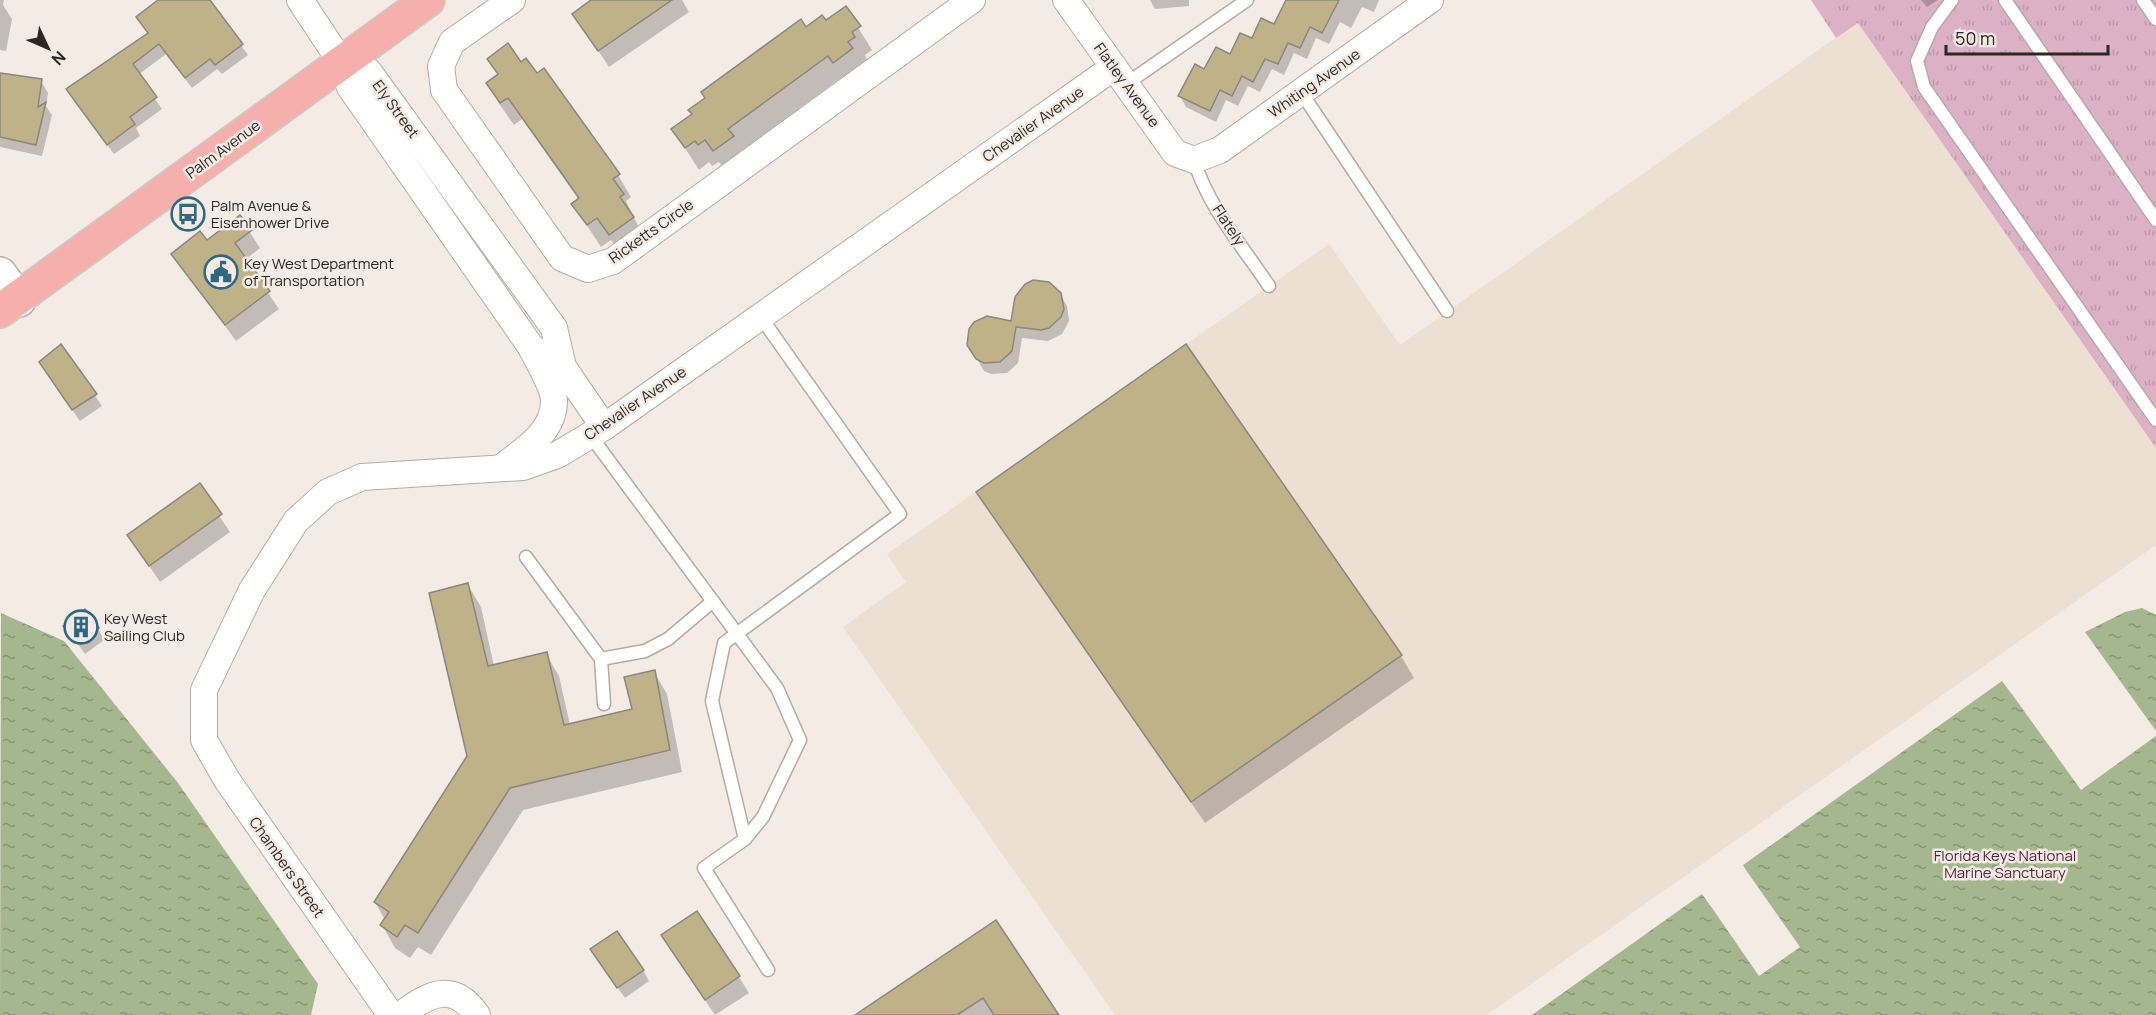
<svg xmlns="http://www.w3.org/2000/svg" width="2156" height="1015" font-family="Manrope,sans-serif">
	<defs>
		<pattern id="park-tufts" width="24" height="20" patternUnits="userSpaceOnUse" patternTransform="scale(1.5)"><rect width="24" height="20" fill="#ddb1c5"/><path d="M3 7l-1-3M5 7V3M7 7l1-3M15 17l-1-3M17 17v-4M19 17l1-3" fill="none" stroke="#be98a9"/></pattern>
		<pattern id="water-ripples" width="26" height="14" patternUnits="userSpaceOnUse" patternTransform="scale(1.5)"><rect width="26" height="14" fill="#a5b78f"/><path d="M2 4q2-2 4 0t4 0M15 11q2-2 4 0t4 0" fill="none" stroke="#879575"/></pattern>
	</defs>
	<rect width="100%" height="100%" fill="#f4ebe4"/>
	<polygon fill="#eedfd3" points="1858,22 2156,448 2156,545 1487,1015 1115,1015 843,627 906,582 887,554 1329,244 1400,345"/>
	<polygon fill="url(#park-tufts)" points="1811,0 2156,0 2156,448 1858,23 1836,38"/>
	<g fill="url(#water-ripples)">
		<polygon points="2135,597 2156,607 2156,1015 1532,1015 1702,894 1710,905 1749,876 1743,865 2002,681 2011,693 2089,639 2080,626"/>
		<polygon points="1,613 64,641 178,783 318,984 311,1015 0,1015"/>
	</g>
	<g fill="#f4ebe4">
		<polygon points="2133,594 2156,603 2156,615 2142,608 2125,612 2085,632 2156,731 2156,736 2081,790 2001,679 2004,679 2012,689 2085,639 2078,627 2078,624"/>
		<polygon points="1741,863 1800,947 1759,976 1701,892 1704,892 1710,901 1745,875 1740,867"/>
	</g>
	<g fill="#0003">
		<polygon points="0,0 4,0 3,5 12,19 6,51 0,50"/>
		<polygon points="160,0 208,0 248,55 222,74 217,69 192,88 166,54 138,75 162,109 136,128 140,136 114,154 74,100 149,34 138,17"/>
		<polygon points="594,0 682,0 689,12 609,67 574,14"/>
		<polygon points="1150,0 1189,0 1189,6 1155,9"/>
		<polygon points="1301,0 1379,0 1374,12 1362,7 1351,28 1340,22 1329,44 1316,38 1307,59 1294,53 1284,75 1272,69 1260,92 1248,86 1238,106 1226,100 1216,122 1186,107 1180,96 1205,71 1274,26"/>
		<polygon points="1921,0 1938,0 1927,7"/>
		<polygon points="846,8 872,50 865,55 867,60 860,64 865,72 847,85 842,77 741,151 745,159 727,173 719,162 712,166 709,162 699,170 673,129 806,29 826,22"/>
		<polygon points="489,59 520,64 618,175 631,197 626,201 645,240 623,256 611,240 601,247 573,204 579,200 522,119 514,125 500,105 488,83 498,75"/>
		<polygon points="41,81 48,93 46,106 52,115 42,156 0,147 0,85"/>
		<polygon points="240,217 260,248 245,260 279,309 236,341 173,254 206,242"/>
		<polygon points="1060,294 1067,306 1069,321 1062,334 1048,341 1022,338 1018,363 1007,373 991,374 984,371 969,345 981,319 995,317 1013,323"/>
		<polygon points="61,346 102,406 80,421 47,373"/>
		<polygon points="199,486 230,532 160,582 129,536"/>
		<polygon points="978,492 1401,656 1414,678 1205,823"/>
		<polygon points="468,585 481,607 494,666 546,654 559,676 570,725 633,710 654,672 667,694 682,772 523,810 431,955 418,947 410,958 395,948 382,925 385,920 375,902 469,756"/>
		<polygon points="65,626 98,629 104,640 85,654"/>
		<polygon points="996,922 1058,1015 858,1015"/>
		<polygon points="673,953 739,977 749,993 715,1015"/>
		<polygon points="599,961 643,970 649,981 625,998"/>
	</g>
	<g fill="#bfb288" stroke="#8a877f" stroke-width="1.5">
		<polygon points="158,0 210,0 243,44 215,65 210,59 185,78 159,44 133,64 157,97 130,117 135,124 107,145 66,89 148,33 136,17"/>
		<polygon points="591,0 672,0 598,51 572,14"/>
		<polygon points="1286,0 1339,0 1322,33 1310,27 1300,48 1288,43 1278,64 1265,59 1253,82 1242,76 1232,96 1220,90 1210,111 1178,96 1195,64 1204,69 1216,47 1230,54 1240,33 1252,38 1261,18 1274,24"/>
		<polygon points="846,6 861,26 852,32 855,37 848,42 853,48 833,63 828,56 728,129 734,136 713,151 705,140 698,145 695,141 685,148 671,129 692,114 688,110 705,98 701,92 801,19 806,27 822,15 826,20"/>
		<polygon points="508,43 521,62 526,58 537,73 544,68 620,174 613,179 624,194 620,197 634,217 609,235 597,218 587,225 571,204 579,198 560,171 508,98 500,103 486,83 498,74 487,59"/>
		<polygon points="0,73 42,79 38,107 46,102 36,145 0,137"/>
		<polygon points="240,215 252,230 235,243 270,291 225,325 171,254 200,231 207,240"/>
		<polygon points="1033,280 1049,282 1061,293 1064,309 1061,317 1049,328 1041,330 1016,327 1012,351 1000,362 984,363 976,359 967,345 969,329 974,322 987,316 1011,321 1015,297 1025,284"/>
		<polygon points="61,344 97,394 72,410 39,362"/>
		<polygon points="1186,344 1402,655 1191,802 976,492"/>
		<polygon points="200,483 222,514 149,566 127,535"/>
		<polygon points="468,583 488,666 547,652 564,725 632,709 624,677 655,670 670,750 510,788 418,933 405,925 397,937 380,925 389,912 374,902 467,756 429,593"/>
		<polygon points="85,609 99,628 78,644 63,626"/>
		<polygon points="697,911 740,976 705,1000 661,935"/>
		<polygon points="996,920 1059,1015 994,1015 983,998 957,1015 855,1015"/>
		<polygon points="617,931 644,970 617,988 590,949"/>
	</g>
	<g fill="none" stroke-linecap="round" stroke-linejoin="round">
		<defs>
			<g id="lane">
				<polyline points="1952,0 1932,27 1917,61 1924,87 2156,420"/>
				<polyline points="2005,0 2156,220"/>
				<polyline points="2143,0 2156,19"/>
				<polyline points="1126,84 1247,0"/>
				<polyline points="1301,92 1447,311"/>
				<path d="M1194,160C1207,205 1243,247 1269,286"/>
				<polyline points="760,316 900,514 724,643 712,701 745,839 704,868 768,970"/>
				<polyline points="590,435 777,688 800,740 763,817 745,839"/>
				<polyline points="526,557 601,659 645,651 668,639 713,601"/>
				<polyline points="601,659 604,704"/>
			</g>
			<g id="street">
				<polyline points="300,0 341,62 350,87 531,347 563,367"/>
				<polyline points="512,0 452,42 441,66 444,90 562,258 588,269 613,261 972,0"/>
				<polyline points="1066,0 1175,153 1194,160 1220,150 1430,0"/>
				<polyline points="341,62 369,72 554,328 563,367 604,427"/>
				<path d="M502,467C525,449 555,432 554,399C553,386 537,360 531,347"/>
				<polyline points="391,1015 227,780 204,740 204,690 252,590 296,521 328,492 362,477 523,467 557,455 604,427 1114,67"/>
				<path d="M401,1015C428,994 453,980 477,1015"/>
			</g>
			<polyline id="secondary" points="0,274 19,300"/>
			<polyline id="primary" points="0,311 428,0"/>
		</defs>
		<use href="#lane" stroke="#b4aba5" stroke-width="15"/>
		<use href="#street" stroke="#b4aba5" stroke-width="28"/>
		<use href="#secondary" stroke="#b4aba5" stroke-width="36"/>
		<use href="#primary" stroke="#cccbcb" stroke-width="36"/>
		<use href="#lane" stroke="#fff" stroke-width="12"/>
		<use href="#street" stroke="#fff" stroke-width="26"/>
		<use href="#secondary" stroke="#fff" stroke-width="33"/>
		<use href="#primary" stroke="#f5b0ad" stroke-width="33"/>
	</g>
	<defs>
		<symbol id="bus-ring" viewBox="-11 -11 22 22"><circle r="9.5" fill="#f4ebe4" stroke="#2f6882" stroke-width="1.5"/><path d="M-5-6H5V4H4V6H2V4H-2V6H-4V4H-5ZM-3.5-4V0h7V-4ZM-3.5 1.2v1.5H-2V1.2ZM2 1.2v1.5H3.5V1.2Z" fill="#2f6882"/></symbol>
		<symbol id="civic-ring" viewBox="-11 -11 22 22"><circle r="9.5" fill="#f4ebe4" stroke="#2f6882" stroke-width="1.5"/><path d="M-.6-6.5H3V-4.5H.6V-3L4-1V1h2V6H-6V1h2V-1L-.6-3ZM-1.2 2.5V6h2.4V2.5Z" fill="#2f6882"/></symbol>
		<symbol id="building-ring" viewBox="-11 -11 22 22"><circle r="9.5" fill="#f4ebe4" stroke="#2f6882" stroke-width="1.5"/><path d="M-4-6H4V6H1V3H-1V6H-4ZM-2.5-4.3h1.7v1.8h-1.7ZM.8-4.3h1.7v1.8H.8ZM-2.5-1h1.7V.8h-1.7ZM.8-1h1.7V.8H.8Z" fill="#2f6882"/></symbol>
	</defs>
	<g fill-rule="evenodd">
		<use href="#bus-ring" x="169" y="195" width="38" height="38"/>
		<use href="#civic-ring" x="202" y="253" width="38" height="38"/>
		<use href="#building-ring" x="62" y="608" width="38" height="38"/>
	</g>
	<g text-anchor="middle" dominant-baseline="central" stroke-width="5" stroke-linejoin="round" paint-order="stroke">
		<g font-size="15" fill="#2a2725" stroke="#f4ebe4">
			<text transform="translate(1314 83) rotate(-35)">Whiting Avenue</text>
			<text transform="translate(1127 85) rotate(54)">Flatley Avenue</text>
			<text transform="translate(396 109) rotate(54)">Ely Street</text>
			<text transform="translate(1033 124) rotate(-35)">Chevalier Avenue</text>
			<text transform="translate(223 149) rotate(-36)">Palm Avenue</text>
			<text transform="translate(1229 225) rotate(57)">Flately</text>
			<text transform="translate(651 231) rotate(-35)">Ricketts Circle</text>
			<text transform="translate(635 403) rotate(-34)">Chevalier Avenue</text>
			<text transform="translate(287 867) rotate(55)">Chambers Street</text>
		</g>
		<g font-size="15" fill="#2a2725" stroke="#f4ebe4" text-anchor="start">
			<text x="211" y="205">Palm Avenue &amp;<tspan x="211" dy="17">Eisenhower Drive</tspan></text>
			<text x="244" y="263">Key West Department<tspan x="244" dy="17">of Transportation</tspan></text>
			<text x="104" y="618">Key West<tspan x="104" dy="17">Sailing Club</tspan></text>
		</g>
		<g font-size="15" fill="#551f3d" stroke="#f4ebe4">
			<text x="2005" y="855">Florida Keys National<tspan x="2005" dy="17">Marine Sanctuary</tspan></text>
		</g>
	</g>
	<g transform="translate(48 48) rotate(134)" stroke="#f4ebe4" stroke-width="4.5" paint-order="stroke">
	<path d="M0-4.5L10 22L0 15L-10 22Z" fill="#2a2725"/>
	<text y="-9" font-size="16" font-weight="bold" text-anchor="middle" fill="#2a2725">N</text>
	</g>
	<path d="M1946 45v9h162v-9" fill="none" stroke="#2a2725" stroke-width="3"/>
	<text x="1955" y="45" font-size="18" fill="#2a2725" stroke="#f4ebe4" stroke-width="4.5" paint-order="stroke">50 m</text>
</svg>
